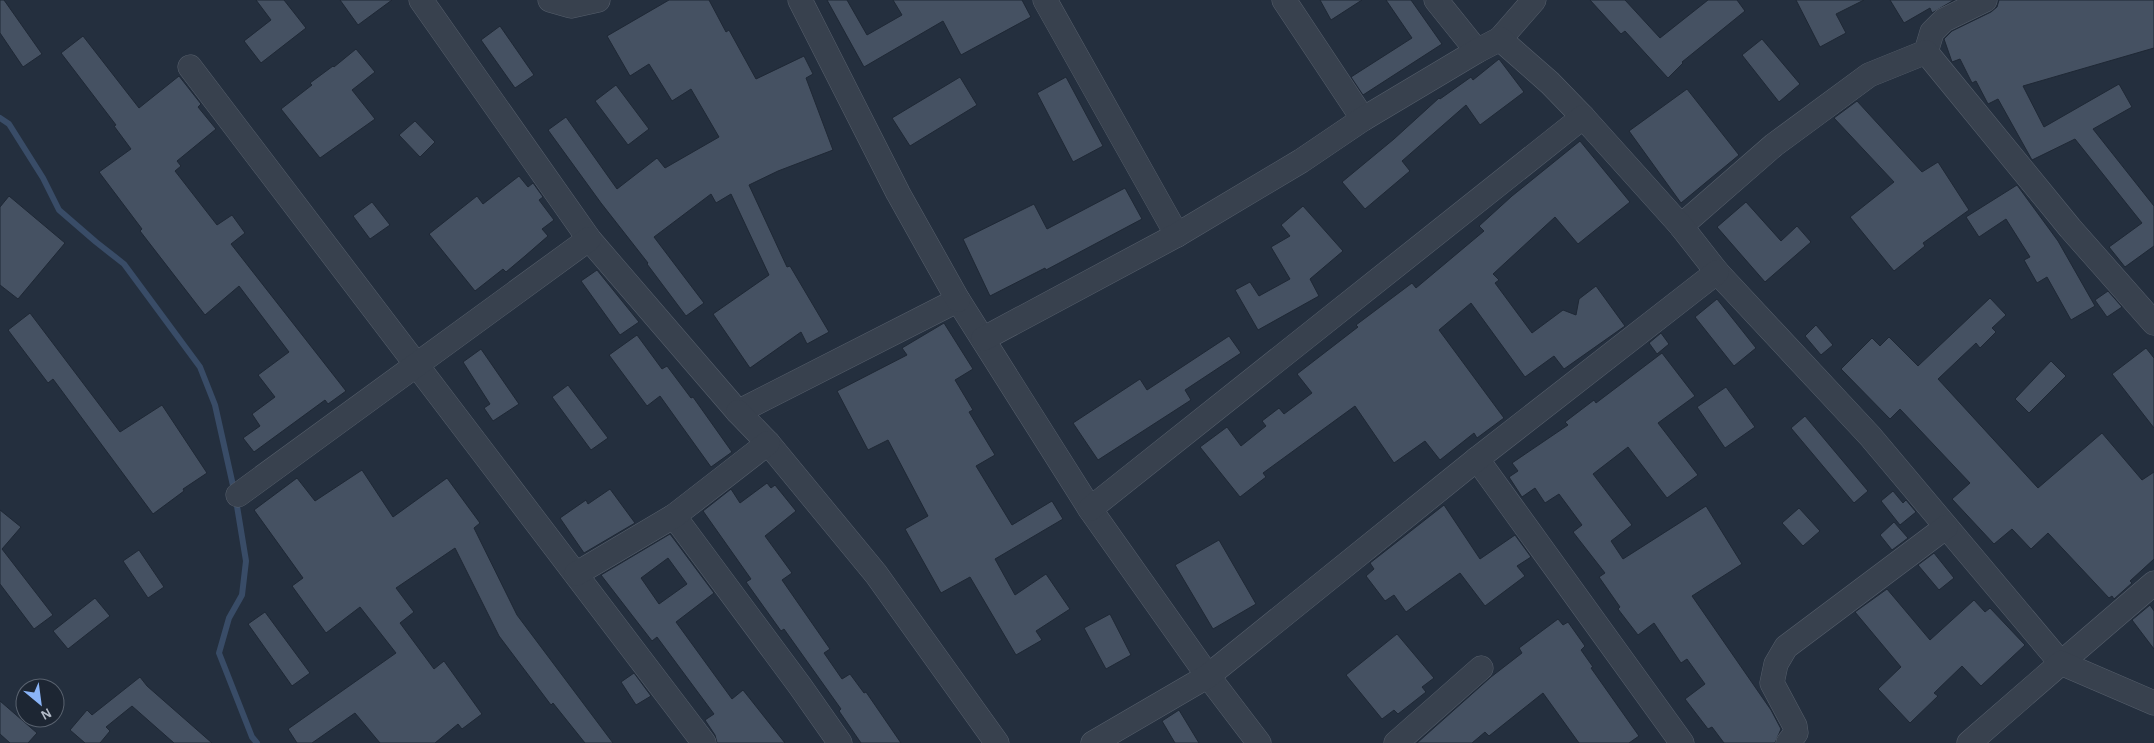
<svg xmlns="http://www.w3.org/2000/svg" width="2154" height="743" font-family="'Alegreya Sans',sans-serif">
	<rect width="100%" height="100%" fill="#242f3e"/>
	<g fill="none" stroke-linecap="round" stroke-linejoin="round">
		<g stroke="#394c67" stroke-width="6">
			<polyline points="0,118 9,124 43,178 59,210 96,242 124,264 200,367 215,405 234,490"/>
			<polyline points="236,500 246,561 242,595 229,618 219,653 252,737 257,743"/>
		</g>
	</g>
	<g fill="#455162" stroke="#1f2835" fill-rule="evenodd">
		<polygon points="0,0 4,0 42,54 23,67 0,33"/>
		<polygon points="256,0 284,0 306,28 261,63 244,41 271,20"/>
		<polygon points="340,0 392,0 358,25"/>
		<polygon points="669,0 709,0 726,32 729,30 756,79 804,56 813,74 806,78 833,150 778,171 749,185 787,267 790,266 829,332 807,344 801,332 750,368 713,314 769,275 731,194 716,203 711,194 654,237 704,303 686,316 647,264 648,263 601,203 548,130 566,117 617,189 657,158 665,168 719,137 691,89 672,101 649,64 630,76 607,36"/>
		<polygon points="827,0 847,0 867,35 902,15 893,0 1022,0 1031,17 961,55 943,21 864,67"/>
		<polygon points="1320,0 1362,0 1331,20"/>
		<polygon points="1386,0 1411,0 1442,44 1363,95 1351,77 1412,38"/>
		<polygon points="1590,0 1625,0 1660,38 1708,0 1737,0 1745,11 1682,62 1683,63 1668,78 1625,31 1621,34"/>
		<polygon points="1796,0 1864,0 1836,14 1846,33 1820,47"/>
		<polygon points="1890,0 1954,0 1932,13 1930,8 1904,23"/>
		<polygon points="1999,0 2154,0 2154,48 2023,86 2044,127 2119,84 2132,107 2093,129 2154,206 2154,246 2125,267 2109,247 2142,223 2075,139 2032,160 1998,99 1988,104 1976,81 1972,83 1960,59 1952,62 1944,39 1952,31 1991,12 1997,7"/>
		<polygon points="500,26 534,75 515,88 481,40"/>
		<polygon points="83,36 139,108 179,76 201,104 198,107 216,129 177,161 181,166 175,171 217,225 232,215 245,233 231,244 346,391 328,404 325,400 254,452 243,438 260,426 252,414 275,397 258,375 289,352 239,286 205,315 140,231 142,229 99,172 131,149 114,126 116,125 61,53"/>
		<polygon points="1762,39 1800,84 1779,102 1742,55"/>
		<polygon points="356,49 375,72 352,90 375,119 320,158 281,109 312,85 310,83 333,66 334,67"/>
		<polygon points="1499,59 1524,92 1480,125 1466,105 1402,161 1410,171 1365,209 1342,182 1394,139 1439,98 1440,99 1471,77 1473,80"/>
		<polygon points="960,77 977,105 910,146 892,118"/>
		<polygon points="1066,77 1103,146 1073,162 1037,93"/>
		<polygon points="616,85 649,129 628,145 595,101"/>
		<polygon points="1687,89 1739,155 1681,203 1629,131"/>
		<polygon points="1857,101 1922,172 1938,162 1969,210 1923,243 1925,246 1894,271 1850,217 1894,182 1834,118"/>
		<polygon points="415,121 435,142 420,157 399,135"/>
		<polygon points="1580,141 1630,202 1578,244 1555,217 1493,274 1499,280 1495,283 1532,333 1563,310 1576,315 1579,299 1596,286 1625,326 1564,369 1554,356 1525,377 1471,303 1439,330 1504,418 1477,438 1474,433 1440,460 1425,441 1394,463 1355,406 1263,473 1266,477 1240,497 1200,447 1227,427 1241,446 1266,426 1262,421 1279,408 1284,414 1312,393 1297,374 1358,327 1356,325 1412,283 1416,288 1484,231 1479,226 1512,196"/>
		<polygon points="519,176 528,187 533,183 543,197 539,200 554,220 542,229 548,236 525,256 506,272 503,269 475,291 429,234 477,196 483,204"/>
		<polygon points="2017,185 2058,241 2095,306 2071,320 2047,277 2037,283 2024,260 2030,257 2006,219 1979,237 1966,217"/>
		<polygon points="1125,188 1142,219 1046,270 1045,268 990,296 963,239 1034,204 1047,229"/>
		<polygon points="9,196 65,243 18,299 0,285 0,207"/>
		<polygon points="372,202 390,225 370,239 353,216"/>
		<polygon points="1746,202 1781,241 1797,226 1811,242 1765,282 1717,227"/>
		<polygon points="1303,206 1343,251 1310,279 1319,296 1258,330 1235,290 1250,282 1259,296 1290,279 1271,247 1290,236 1281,225"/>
		<polygon points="597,270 639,322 620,335 581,281"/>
		<polygon points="2108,291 2122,307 2107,317 2095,300"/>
		<polygon points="1990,298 2006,315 1992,328 1996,332 1980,348 1976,343 1938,379 2038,488 2102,433 2142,480 2154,472 2154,559 2130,581 2132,583 2114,599 2112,596 2109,598 2048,533 2031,549 2012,529 1994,544 1952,499 1970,483 1900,409 1890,419 1841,369 1872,338 1880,346 1889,337 1918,366"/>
		<polygon points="1717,299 1756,348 1734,366 1695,317"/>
		<polygon points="30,313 120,432 162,405 207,473 183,489 184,491 153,514 53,379 48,383 8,330"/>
		<polygon points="944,323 973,369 955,380 973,410 969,412 995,455 976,466 1012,525 1052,501 1063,519 995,559 1015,595 1046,574 1070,609 1036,631 1042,640 1016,655 970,577 941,593 905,529 928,516 888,440 868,450 837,391 907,355 902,348"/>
		<polygon points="1816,325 1833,345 1821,355 1805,336"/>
		<polygon points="1661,333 1669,344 1657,354 1649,343"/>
		<polygon points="637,335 662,369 667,366 691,398 693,397 732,452 711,467 660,396 647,406 609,355"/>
		<polygon points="1229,336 1241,353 1185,390 1191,400 1098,460 1073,423 1140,379 1147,390"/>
		<polygon points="2146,348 2154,358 2154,428 2112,374"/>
		<polygon points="481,349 519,404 493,421 484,408 490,404 463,362"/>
		<polygon points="1662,353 1695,396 1658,423 1698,475 1667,498 1628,447 1593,474 1632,525 1611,541 1623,559 1706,506 1742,564 1692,596 1771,710 1781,729 1775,743 1724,743 1712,727 1708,729 1685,699 1705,684 1687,659 1681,663 1654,623 1638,635 1618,609 1620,607 1599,577 1605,573 1573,532 1582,525 1559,494 1545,503 1535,488 1522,497 1509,477 1518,471 1512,463 1568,425 1565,422 1594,400 1596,403"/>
		<polygon points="2051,361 2066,376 2029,413 2015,399"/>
		<polygon points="568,385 608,438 591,450 552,397"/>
		<polygon points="1726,387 1755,427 1725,448 1697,407"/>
		<polygon points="1805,416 1868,491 1854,503 1791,428"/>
		<polygon points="362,470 393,517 447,478 480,523 474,528 517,615 613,743 585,743 553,703 551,705 499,636 455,548 396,588 414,612 400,623 434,669 444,661 482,714 462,729 458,724 435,743 380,743 355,713 312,743 297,743 288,729 396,653 360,607 326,633 292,586 303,578 254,510 297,478 315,501"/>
		<polygon points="767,483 771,488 775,485 796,511 765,536 792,573 782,580 830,649 824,653 842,679 850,674 864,693 866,692 901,743 861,743 839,711 841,709 784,629 781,631 746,582 751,579 703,511 731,489 740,503"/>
		<polygon points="610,489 635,523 584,553 560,518 586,500 588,504"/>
		<polygon points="1893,491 1903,503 1906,500 1916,512 1900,525 1881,501"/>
		<polygon points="1444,505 1480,559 1515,535 1531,557 1517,566 1525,576 1485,606 1460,573 1406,612 1394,595 1385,601 1366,576 1374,569 1370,563"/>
		<polygon points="1799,508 1820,531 1803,546 1782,523"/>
		<polygon points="0,510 21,527 2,549 53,615 34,629 0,584"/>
		<polygon points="1894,522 1908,538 1892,550 1880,535"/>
		<path d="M670,534L714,593L676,622L732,699L743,690L785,743H717L715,735L705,720L714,714L657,637L652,641L601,575ZM668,558L687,584L659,604L641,578Z"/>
		<polygon points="1219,540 1256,604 1213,629 1175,565"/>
		<polygon points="139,550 164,587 148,598 123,561"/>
		<polygon points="1934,553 1954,578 1939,590 1918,565"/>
		<polygon points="1887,589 1930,640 1974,600 1985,612 1990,608 2025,645 1981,686 1962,666 1934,693 1938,696 1910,723 1878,689 1901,667 1855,612"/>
		<polygon points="95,598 110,616 68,649 53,631"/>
		<polygon points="2150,605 2154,611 2154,649 2132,620"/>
		<polygon points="265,612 310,673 292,686 248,624"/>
		<polygon points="1110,614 1131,655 1106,669 1084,628"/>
		<polygon points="1558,619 1563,625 1568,622 1585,646 1581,650 1593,667 1591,668 1639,736 1629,743 1579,743 1543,693 1489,736 1485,732 1472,743 1417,743 1491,677 1522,653 1519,648"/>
		<polygon points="1397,634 1434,678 1422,687 1426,692 1398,714 1394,710 1382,719 1346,675"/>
		<polygon points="634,673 651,696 636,705 621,682"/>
		<polygon points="140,677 147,686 212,743 174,743 132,706 106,727 110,731 100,743 85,743 70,730 87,710 92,715"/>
		<polygon points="0,701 37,733 28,743 10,743 0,734"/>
		<polygon points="1179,710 1199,743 1175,743 1162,721"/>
	</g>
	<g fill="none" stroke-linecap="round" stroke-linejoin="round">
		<defs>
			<g id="street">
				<polyline points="421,0 589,239 738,412 958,300 1090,509 1208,676 1259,743"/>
				<polyline points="550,0 571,6 598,0"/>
				<polyline points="800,0 898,193 958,300"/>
				<polyline points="1045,0 1177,235"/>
				<polyline points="1284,0 1363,119"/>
				<polyline points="1436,0 1477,51"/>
				<polyline points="1500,39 1534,0"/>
				<polyline points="1926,52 1932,32 1944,20 1985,0"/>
				<polyline points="190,67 704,743"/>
				<polyline points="1681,226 1774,145 1869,75 1926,52 2070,228 2154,323"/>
				<polyline points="983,339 1177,235 1301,161 1363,119 1477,51 1500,39 1550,83 1583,117"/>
				<polyline points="738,412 768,443 876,574 997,743"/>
				<polyline points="1477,459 1682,743"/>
				<polyline points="238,495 589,239"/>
				<polyline points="1090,509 1583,117 1681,226 1717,272 1870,436 2061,663 2154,583"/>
				<polyline points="674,516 800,686 840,743"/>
				<polyline points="576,574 674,516 768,443"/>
				<polyline points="1093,743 1208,676 1477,459 1717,272"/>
				<polyline points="1396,743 1481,668"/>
				<polyline points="1788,743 1796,733 1795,726 1772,683 1776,664 1786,647 1946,527"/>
				<polyline points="1969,743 2061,663 2154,703"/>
			</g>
		</defs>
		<use href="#street" stroke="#565f6c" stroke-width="25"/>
		<use href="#street" stroke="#38414e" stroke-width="24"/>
	</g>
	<g transform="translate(40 703) rotate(151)"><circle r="24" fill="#1d2633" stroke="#59626f"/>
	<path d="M0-4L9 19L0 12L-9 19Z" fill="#8ab4f8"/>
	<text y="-8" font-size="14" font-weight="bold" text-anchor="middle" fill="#b4bcc9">N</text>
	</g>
</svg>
